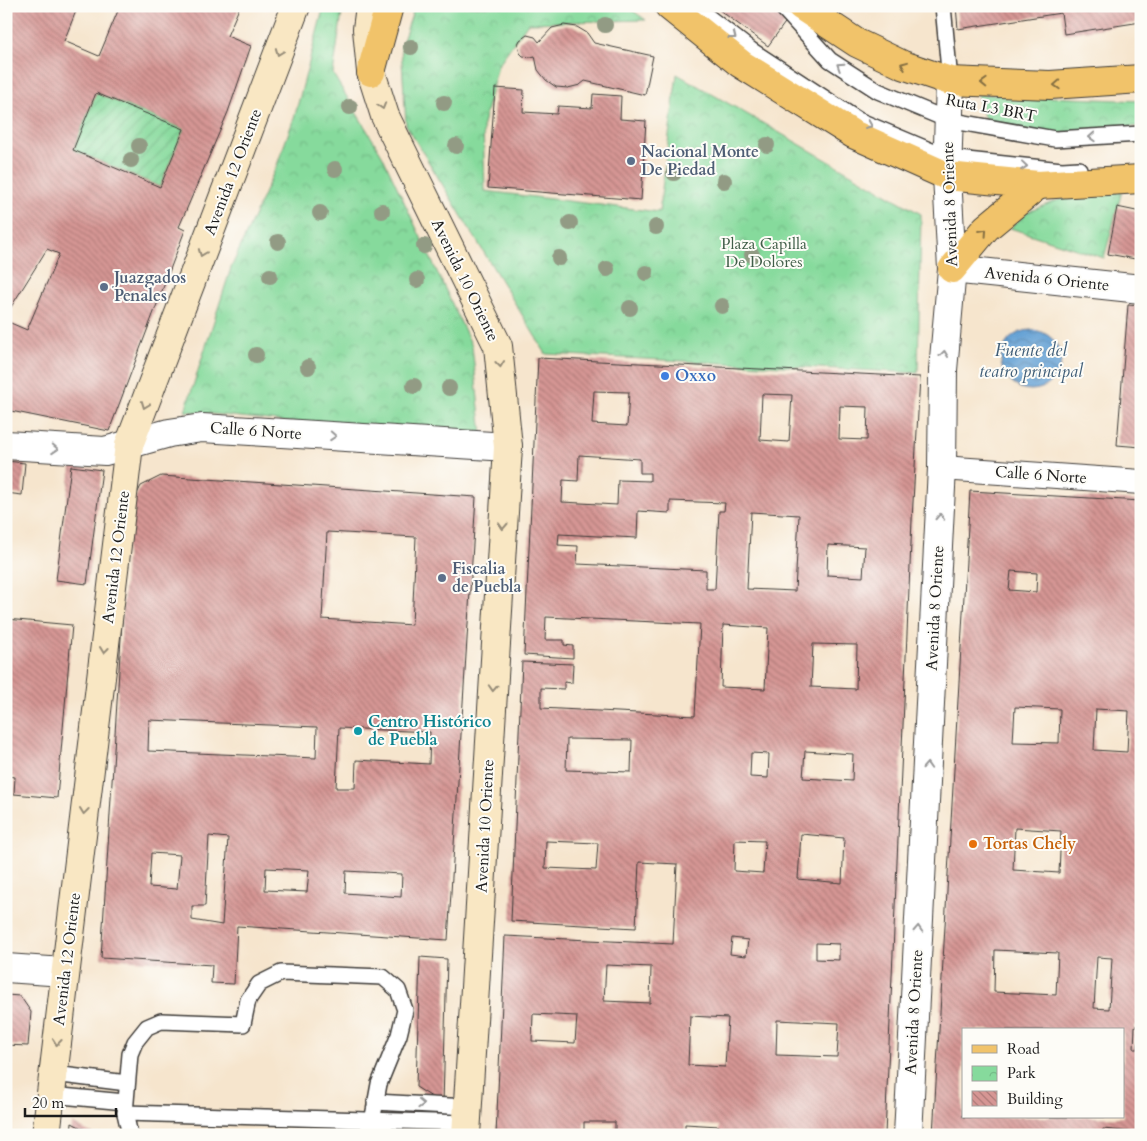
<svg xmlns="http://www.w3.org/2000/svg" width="1147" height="1141" font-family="Cardo,serif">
	<defs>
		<pattern id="park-crowns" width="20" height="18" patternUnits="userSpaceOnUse" patternTransform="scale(1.25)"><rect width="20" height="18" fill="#86da9c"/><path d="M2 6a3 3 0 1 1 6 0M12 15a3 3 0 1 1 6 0" fill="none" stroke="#73ba86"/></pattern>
		<pattern id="garden-furrows" width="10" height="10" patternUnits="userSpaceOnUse" patternTransform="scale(1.25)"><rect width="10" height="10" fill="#86da9c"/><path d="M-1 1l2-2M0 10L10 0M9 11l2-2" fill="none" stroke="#73ba86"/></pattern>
		<pattern id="water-waves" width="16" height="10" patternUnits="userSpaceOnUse" patternTransform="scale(1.25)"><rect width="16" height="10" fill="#64a0d4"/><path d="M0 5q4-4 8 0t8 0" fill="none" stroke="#5282ab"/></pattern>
		<pattern id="building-back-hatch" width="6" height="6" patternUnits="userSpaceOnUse" patternTransform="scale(1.25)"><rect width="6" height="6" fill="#d69694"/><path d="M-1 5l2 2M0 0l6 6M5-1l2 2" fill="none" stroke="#ad7a78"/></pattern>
	</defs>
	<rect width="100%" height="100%" fill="#fdfcf7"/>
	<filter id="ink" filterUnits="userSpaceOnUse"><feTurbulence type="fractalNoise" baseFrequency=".02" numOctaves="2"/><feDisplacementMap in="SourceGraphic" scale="10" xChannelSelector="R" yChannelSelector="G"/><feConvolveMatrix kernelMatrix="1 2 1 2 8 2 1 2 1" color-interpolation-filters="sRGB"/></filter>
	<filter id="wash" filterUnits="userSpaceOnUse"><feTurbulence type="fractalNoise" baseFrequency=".0096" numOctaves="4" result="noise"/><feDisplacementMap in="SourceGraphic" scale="20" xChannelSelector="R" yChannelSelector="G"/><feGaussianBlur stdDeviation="1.12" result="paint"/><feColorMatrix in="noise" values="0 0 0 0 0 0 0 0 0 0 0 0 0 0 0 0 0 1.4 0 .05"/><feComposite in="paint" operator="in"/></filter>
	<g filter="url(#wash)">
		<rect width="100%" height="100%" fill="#f6e5cd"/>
		<g fill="url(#park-crowns)" stroke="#517b5c">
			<polygon points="324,6 343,6 333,74 382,155 472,346 483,443 185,411 231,268 277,165 295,115"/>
			<polygon points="415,6 626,6 646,20 528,23 498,65 483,124 485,191 659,212 677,74 921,214 918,373 546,354 406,125 401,46"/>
			<polygon points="977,94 1141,101 1141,126 1052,134 987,126"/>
			<polygon points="1122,191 1104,258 1010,228 1028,212 1058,200"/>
		</g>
		<polygon fill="url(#garden-furrows)" stroke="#517b5c" points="96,93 184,129 160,187 73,150"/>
		<circle fill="url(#water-waves)" stroke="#405e78" cx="1031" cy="360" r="30"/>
		<g id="blocks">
			<g fill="url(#building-back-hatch)" fill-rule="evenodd">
				<path d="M6,6H78L64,41L99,56L120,6H240L227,36L251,46L228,112L179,227L185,230L109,431L6,410V321L27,330L59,254L47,249L6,315ZM96,93L184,129L160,187L73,150Z"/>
				<polygon points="714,6 768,6 787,20 768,46"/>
				<polygon points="956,6 1141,6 1141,22 1064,34 1061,13 958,29"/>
				<polygon points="564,25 577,27 587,33 594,43 653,56 645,95 585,81 580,85 568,88 556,87 546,80 538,70 535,56 531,57 523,56 520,53 518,44 520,40 527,35 535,37 539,42 552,28"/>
				<polygon points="495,88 524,90 523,112 557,114 558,106 592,108 593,94 621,96 620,119 646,121 641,200 488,188"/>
				<polygon points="1117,207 1141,212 1141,260 1108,254"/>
				<polygon points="1128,305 1141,306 1141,447 1117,445"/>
				<path d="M538,358L920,377L912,520L885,1135H719V1126L685,1124V1135H615V1122H584V1135H496L505,936L673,944L677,864L639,862L636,928L511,921L522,662L573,664L572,683L564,682V689L541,688V708L695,716L700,624L546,617L545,640H564V645L573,646V658L524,655ZM594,391L629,392L627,426L592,424ZM762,394L792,395L789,442L760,440ZM840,406L868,407L867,440L839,439ZM579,455L640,459V473H650V481L618,480L617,505L562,502L563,480L578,481ZM670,501L725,503L724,511H719L715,589H706V570L577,564L578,546L558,545L559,534L637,538L638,511L670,513ZM751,512L799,515L795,591L747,589ZM828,545L865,547L863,577L827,575ZM723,625L768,628L765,689L721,687ZM813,644L857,645L856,689L811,687ZM567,739L632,740L631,772L566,770ZM805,751L853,754L852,781L803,778ZM751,753L769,754L768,778L750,777ZM801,834L844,838L842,883L798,879ZM735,840L765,841L763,873L734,871ZM546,841L598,843L596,870L545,868ZM732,938L748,940L746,956L730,954ZM816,943L839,944V960L816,959ZM606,965L651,967L650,1003L604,1001ZM533,1014L577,1016L575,1043L532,1041ZM690,1016L728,1018L725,1067L688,1065ZM777,1020L839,1023L837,1057L776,1055Z"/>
				<polygon points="6,461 25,463 22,495 6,493"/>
				<polygon points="71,466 102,470 87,584 56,580"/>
				<path d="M161,476L476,497L448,940L237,926L234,984L211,983L212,965L101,958L129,510L141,486ZM327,532L416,537L412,625L322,619ZM149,720L317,727L316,758L148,751ZM339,728L430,732L429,764L356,760L355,788H336ZM209,836L228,838L222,925L192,920V906H205ZM151,853L180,855L177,889L149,887ZM266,868L309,870L307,892L265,890ZM346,871L402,874L401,897L345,893Z"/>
				<path d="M970,491L1141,501V1026H1135L1134,1049H1138L1139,1029H1141V1135H1132L1133,1132L1103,1129L1102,1135H933ZM1011,571L1037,573L1036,592L1009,590ZM1015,707L1060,709L1059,743L1013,742ZM1096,709L1129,711L1127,752L1094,750ZM1015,828L1061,831L1059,873L1013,870ZM995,950L1058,953L1056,995L994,992ZM1097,957L1112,958L1109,1009L1094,1008ZM963,1030H1123V1117H963Z"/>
				<polygon points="6,619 72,625 57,798 14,794 15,777 6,776"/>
				<polygon points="420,957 447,959 443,1104 416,1087"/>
				<polygon points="6,995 20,996 31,1012 28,1046 6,1045"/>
				<polygon points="72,1123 95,1135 71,1135"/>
			</g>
		</g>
	</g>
	<g filter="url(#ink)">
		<use href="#blocks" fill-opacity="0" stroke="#3d3a37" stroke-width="1"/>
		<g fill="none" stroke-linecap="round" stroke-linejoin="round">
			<defs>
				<g id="service">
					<polyline points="694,6 751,50 858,120 948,158 1062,170 1079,169"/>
					<polyline points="781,6 830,60 878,91 948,120 1055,139 1141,134"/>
					<polyline points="943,6 950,81"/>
					<polyline points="54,1074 127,1083"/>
					<polyline points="51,1095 125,1102"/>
					<polyline points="375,1102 468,1107"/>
					<polyline points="125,1113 467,1123"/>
					<polyline points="130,1135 125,1113 130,1054 135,1042 147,1027 161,1021 243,1024 248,1000 259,984 281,973 383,977 398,990 405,1010 399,1035 379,1084 372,1122 366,1135"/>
				</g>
				<polyline id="pedestrian" points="942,468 1141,482"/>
				<g id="minor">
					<polyline points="952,269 1141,289"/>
					<polyline points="6,445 105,451 169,433 202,428 508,447"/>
					<polyline points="6,968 64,972"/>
					<polyline points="908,1135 942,468 943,370 952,269 947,176 950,81"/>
				</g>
				<g id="secondary">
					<polyline points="370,6 367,29 371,72 385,116 498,346 508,447 466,1135"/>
					<polyline points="46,1135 129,445 296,6"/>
				</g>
				<g id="primary">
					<polyline points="669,6 741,64 853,134 947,176 1038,185 1141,179"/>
					<polyline points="801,6 857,43 903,65 950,81 1050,85 1141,79"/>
					<polyline points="371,72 389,6"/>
					<polyline points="952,269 986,228 1038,185"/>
				</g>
			</defs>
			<use href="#service" stroke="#3d3a37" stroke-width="18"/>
			<use href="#pedestrian" stroke="#3d3a37" stroke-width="26"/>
			<use href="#minor" stroke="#3d3a37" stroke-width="30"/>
			<use href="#secondary" stroke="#3d3a37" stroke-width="30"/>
			<use href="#primary" stroke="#3d3a37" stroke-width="30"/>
			<use href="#service" stroke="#fff" stroke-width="15"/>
			<use href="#pedestrian" stroke="#fff" stroke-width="24"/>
			<use href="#minor" stroke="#fff" stroke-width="28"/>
			<use href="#secondary" stroke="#f9e7c3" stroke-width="28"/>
			<use href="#primary" stroke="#f1c36a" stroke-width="28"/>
		</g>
		<g fill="#929b84">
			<circle cx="605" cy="25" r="8"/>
			<circle cx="411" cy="47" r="8"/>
			<circle cx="444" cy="103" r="8"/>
			<circle cx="350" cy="107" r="8"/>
			<circle cx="767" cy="145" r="8"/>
			<circle cx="139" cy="146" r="8"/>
			<circle cx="456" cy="146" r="8"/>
			<circle cx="131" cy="160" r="8"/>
			<circle cx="335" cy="169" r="8"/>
			<circle cx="674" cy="173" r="8"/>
			<circle cx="724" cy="181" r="8"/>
			<circle cx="382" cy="211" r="8"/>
			<circle cx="320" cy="213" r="8"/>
			<circle cx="570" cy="223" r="8"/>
			<circle cx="656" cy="227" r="8"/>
			<circle cx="278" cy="242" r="8"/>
			<circle cx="424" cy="246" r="8"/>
			<circle cx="752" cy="255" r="8"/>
			<circle cx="559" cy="258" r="8"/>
			<circle cx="607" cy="269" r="8"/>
			<circle cx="646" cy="273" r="8"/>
			<circle cx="270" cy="276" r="8"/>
			<circle cx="417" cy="280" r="8"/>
			<circle cx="722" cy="306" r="8"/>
			<circle cx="630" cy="308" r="8"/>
			<circle cx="256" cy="355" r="8"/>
			<circle cx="308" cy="367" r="8"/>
			<circle cx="414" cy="386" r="8"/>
			<circle cx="449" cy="388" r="8"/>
		</g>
		<defs><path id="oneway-chevron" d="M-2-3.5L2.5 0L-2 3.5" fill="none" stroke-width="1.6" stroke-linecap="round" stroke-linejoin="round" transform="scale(1.25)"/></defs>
		<g stroke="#999">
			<use href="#oneway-chevron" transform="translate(733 36) rotate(38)"/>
			<use href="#oneway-chevron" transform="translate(840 66) rotate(-147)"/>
			<use href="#oneway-chevron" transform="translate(869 125) rotate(23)"/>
			<use href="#oneway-chevron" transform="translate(1092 137) rotate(177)"/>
			<use href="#oneway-chevron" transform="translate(1024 166) rotate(6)"/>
			<use href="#oneway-chevron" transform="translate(944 354) rotate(-84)"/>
			<use href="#oneway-chevron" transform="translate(333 436) rotate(4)"/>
			<use href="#oneway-chevron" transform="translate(55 449) rotate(4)"/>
			<use href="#oneway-chevron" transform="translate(940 517) rotate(-87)"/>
			<use href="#oneway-chevron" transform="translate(927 766) rotate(-87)"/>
			<use href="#oneway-chevron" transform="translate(918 929) rotate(-87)"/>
			<use href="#oneway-chevron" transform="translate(421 1104) rotate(2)"/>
		</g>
		<g stroke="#968c78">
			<use href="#oneway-chevron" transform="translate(279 52) rotate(111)"/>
			<use href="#oneway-chevron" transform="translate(382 106) rotate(73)"/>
			<use href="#oneway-chevron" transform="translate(202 253) rotate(111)"/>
			<use href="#oneway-chevron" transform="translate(500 364) rotate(84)"/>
			<use href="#oneway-chevron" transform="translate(145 405) rotate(111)"/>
			<use href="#oneway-chevron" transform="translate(503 526) rotate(93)"/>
			<use href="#oneway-chevron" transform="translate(104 650) rotate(97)"/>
			<use href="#oneway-chevron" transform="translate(493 688) rotate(93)"/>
			<use href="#oneway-chevron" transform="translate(84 811) rotate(97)"/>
			<use href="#oneway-chevron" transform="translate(57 1042) rotate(96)"/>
		</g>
		<g stroke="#867043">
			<use href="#oneway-chevron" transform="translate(904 65) rotate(-158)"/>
			<use href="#oneway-chevron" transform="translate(984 83) rotate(-178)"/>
			<use href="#oneway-chevron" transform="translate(1057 85) rotate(177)"/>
			<use href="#oneway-chevron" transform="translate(984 232) rotate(-48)"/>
		</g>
	</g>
	<g fill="#5c6f8a" stroke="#fdfcf7" stroke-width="2">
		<circle cx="631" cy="161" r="5"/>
		<circle cx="104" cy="287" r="5"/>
		<circle cx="442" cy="578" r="5"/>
	</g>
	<circle fill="#3f7fe0" stroke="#fdfcf7" stroke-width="2" cx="665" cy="376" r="5"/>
	<circle fill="#0f9aa8" stroke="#fdfcf7" stroke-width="2" cx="358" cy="731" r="5"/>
	<circle fill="#e8710a" stroke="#fdfcf7" stroke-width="2" cx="973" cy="844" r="5"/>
	<g text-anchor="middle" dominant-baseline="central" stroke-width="4" stroke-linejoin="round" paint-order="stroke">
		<g font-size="16" fill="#1c1c1c" stroke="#fdfcf7">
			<text transform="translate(991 108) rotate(11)">Ruta L3 BRT</text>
			<text transform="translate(233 172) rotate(-69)">Avenida 12 Oriente</text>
			<text transform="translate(950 204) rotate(-92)">Avenida 8 Oriente</text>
			<text transform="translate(1047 279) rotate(6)">Avenida 6 Oriente</text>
			<text transform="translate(465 280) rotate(64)">Avenida 10 Oriente</text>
			<text transform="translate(256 431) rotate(4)">Calle 6 Norte</text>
			<text transform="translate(1041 475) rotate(4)">Calle 6 Norte</text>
			<text transform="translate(116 557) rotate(-83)">Avenida 12 Oriente</text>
			<text transform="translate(935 608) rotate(-87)">Avenida 8 Oriente</text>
			<text transform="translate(485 826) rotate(-87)">Avenida 10 Oriente</text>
			<text transform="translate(67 959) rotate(-83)">Avenida 12 Oriente</text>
			<text transform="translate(914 1012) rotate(-87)">Avenida 8 Oriente</text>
		</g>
		<g font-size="16" font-weight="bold" fill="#4e5e75" stroke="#fdfcf7" text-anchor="start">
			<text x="641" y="152">Nacional Monte<tspan x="641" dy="18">De Piedad</tspan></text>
			<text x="114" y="278">Juazgados<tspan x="114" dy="18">Penales</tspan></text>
			<text x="452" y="569">Fiscalia<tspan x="452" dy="18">de Puebla</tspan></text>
		</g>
		<g font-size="16" fill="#415e49" stroke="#fdfcf7">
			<text x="764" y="244">Plaza Capilla<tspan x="764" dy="18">De Dolores</tspan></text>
		</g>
		<g font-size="16" font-weight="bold" fill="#366cbe" stroke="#fdfcf7" text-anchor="start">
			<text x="675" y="376">Oxxo</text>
		</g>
		<g font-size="16" font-weight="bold" fill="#0d838f" stroke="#fdfcf7" text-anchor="start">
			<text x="368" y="722">Centro Histórico<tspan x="368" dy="18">de Puebla</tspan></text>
		</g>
		<g font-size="16" font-weight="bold" fill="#c56008" stroke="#fdfcf7" text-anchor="start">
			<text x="983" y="844">Tortas Chely</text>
		</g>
		<g font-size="18" font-style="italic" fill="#405e78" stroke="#fdfcf7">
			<text x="1031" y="350">Fuente del<tspan x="1031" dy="21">teatro principal</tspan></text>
		</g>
	</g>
	<rect width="1147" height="1141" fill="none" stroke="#fdfcf7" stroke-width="25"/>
	<rect x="962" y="1028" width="162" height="90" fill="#fdfcf7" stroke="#a3a29f"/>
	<rect x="972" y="1045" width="25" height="8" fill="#f1c36a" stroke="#a3a29f"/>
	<text x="1007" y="1054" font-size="15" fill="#1c1c1c">Road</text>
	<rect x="972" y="1066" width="25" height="15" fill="url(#park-crowns)" stroke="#a3a29f"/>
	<text x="1007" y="1078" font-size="15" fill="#1c1c1c">Park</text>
	<rect x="972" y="1091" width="25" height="15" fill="url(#building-back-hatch)" stroke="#a3a29f"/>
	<text x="1007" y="1104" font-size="15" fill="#1c1c1c">Building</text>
	<path d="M25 1108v8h91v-8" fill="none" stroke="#1c1c1c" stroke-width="2.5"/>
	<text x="32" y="1108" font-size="15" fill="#1c1c1c" stroke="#fdfcf7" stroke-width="4" paint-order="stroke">20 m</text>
</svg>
